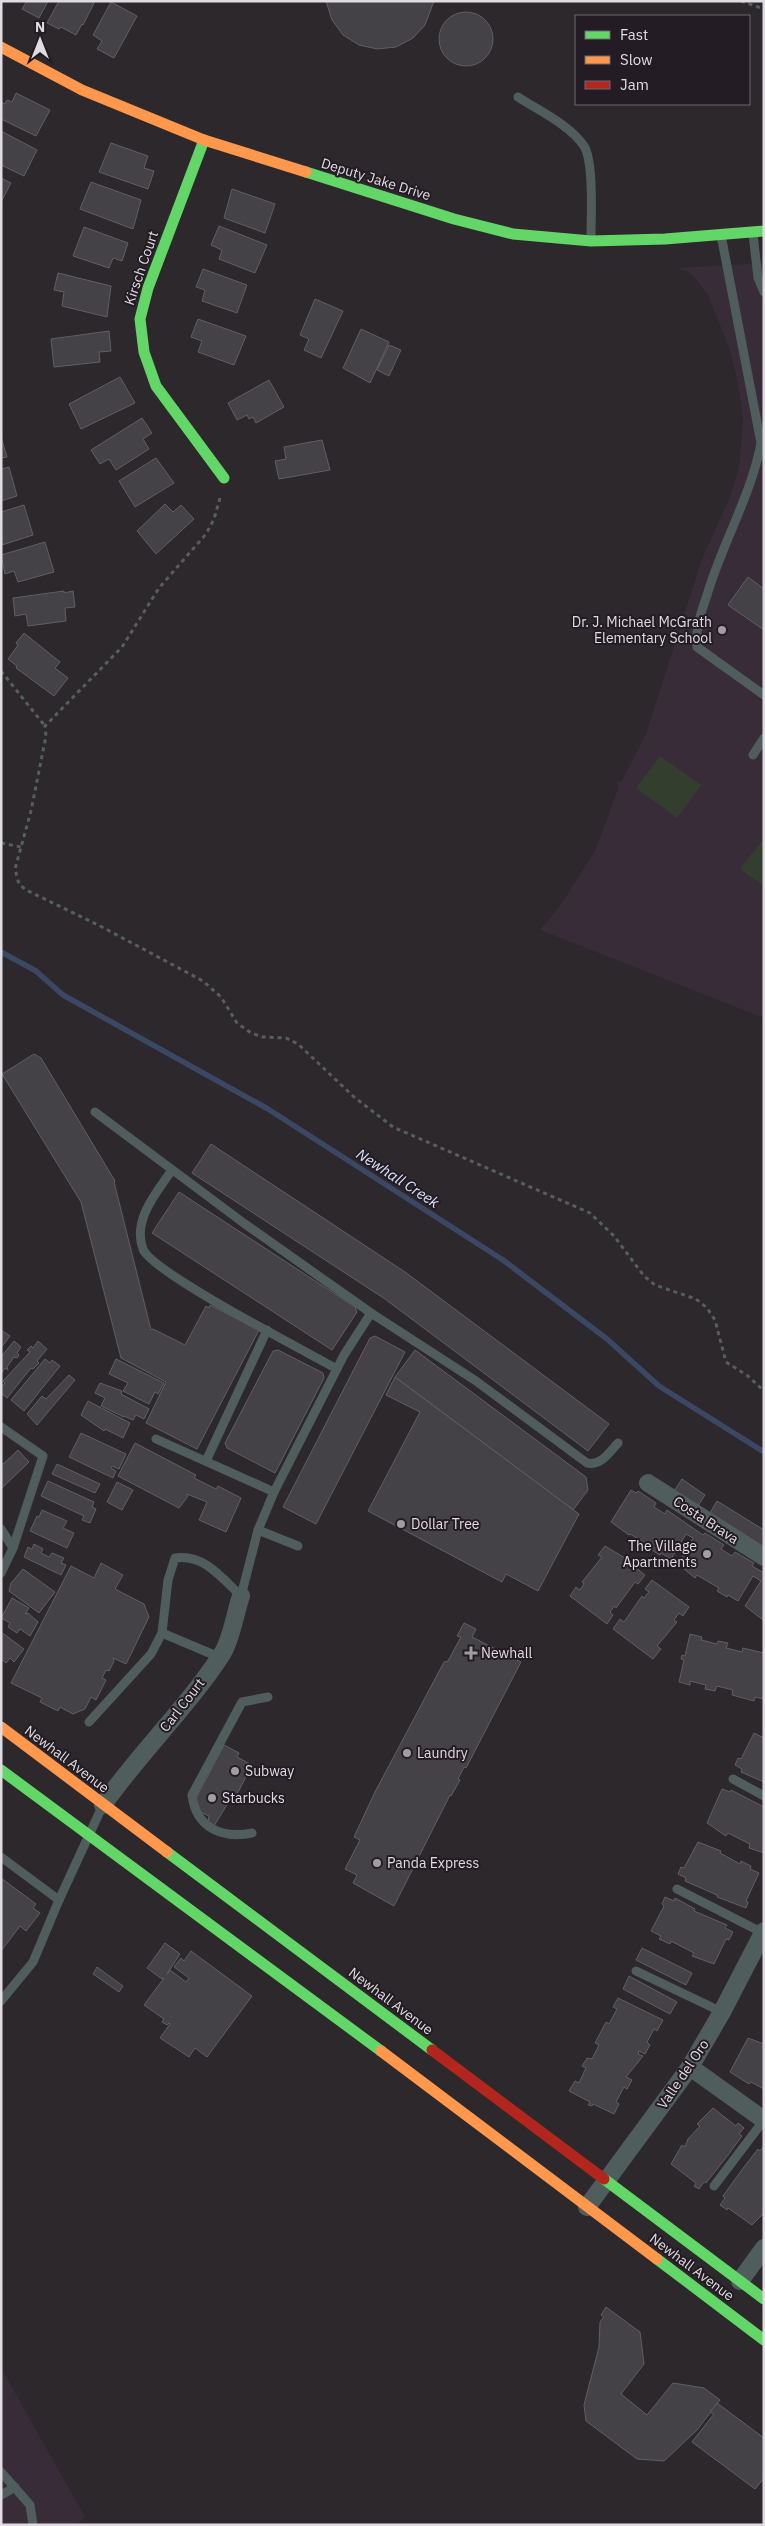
<svg xmlns="http://www.w3.org/2000/svg" width="765" height="2526" font-family="'IBM Plex Sans',sans-serif">
	<rect width="100%" height="100%" fill="#2c282c"/>
	<g fill="#372c38">
		<polygon points="764,263 764,1018 540,930 560,906 595,851 619,786 617,784 618,781 621,782 646,734 702,559 729,499 739,468 743,419 739,389 730,350 708,295 697,280 688,272 678,268"/>
		<polygon points="1,2368 85,2517 76,2525 1,2525"/>
	</g>
	<g fill="#333e2f">
		<polygon points="660,756 701,785 677,818 636,788"/>
		<polygon points="764,838 764,886 740,869"/>
	</g>
	<g fill="none" stroke-linecap="round" stroke-linejoin="round">
		<polyline stroke="#3a4864" stroke-width="5.5" points="1,952 36,971 63,995 268,1109 503,1260 607,1339 659,1386 764,1452"/>
	</g>
	<g fill="#444246" stroke="#615f64">
		<polygon points="27,1 48,1 39,18 22,9"/>
		<polygon points="59,1 95,1 83,25 82,24 76,35 61,27 59,29 47,23"/>
		<polygon points="326,1 434,1 425,25 413,38 396,47 377,49 359,45 343,35 332,20"/>
		<polygon points="111,2 137,16 114,58 97,49 102,41 93,35"/>
		<circle cx="466" cy="39" r="27"/>
		<polygon points="16,93 50,110 36,136 1,119 1,102 5,104 7,100 12,102"/>
		<polygon points="1,131 37,150 24,176 1,165"/>
		<polygon points="111,143 148,156 144,168 154,171 148,189 99,172"/>
		<polygon points="1,178 11,183 1,202"/>
		<polygon points="91,182 141,200 133,229 80,209"/>
		<polygon points="232,189 275,204 265,233 224,218"/>
		<polygon points="219,226 267,245 255,273 219,259 222,250 211,245"/>
		<polygon points="84,227 128,243 122,261 113,258 109,268 73,256"/>
		<polygon points="203,269 247,285 237,313 202,301 205,290 196,287"/>
		<polygon points="58,273 111,286 107,317 62,306 64,292 54,290"/>
		<polygon points="315,299 343,311 321,358 304,350 309,339 300,335"/>
		<polygon points="198,319 246,336 234,365 198,352 202,341 191,337"/>
		<polygon points="361,329 389,342 370,383 343,368"/>
		<polygon points="109,331 111,351 99,352 100,362 54,367 51,339"/>
		<polygon points="389,345 401,350 389,376 377,370"/>
		<polygon points="120,377 135,403 81,429 69,404"/>
		<polygon points="269,380 284,407 256,423 253,417 249,419 247,415 237,420 228,403"/>
		<polygon points="142,418 152,433 143,439 149,449 116,470 109,459 100,464 91,450"/>
		<polygon points="1,437 7,457 1,458"/>
		<polygon points="322,440 330,470 279,479 275,461 286,459 284,447"/>
		<polygon points="156,458 174,483 135,507 119,481"/>
		<polygon points="9,467 17,496 1,501 1,469"/>
		<polygon points="165,504 173,512 181,505 194,519 156,554 137,531"/>
		<polygon points="24,505 33,535 2,545 1,512"/>
		<polygon points="45,542 54,572 18,582 14,571 5,574 1,555"/>
		<polygon points="748,577 764,589 764,630 728,605"/>
		<polygon points="64,591 64,593 73,591 75,607 65,608 66,621 28,626 26,614 15,616 13,598"/>
		<polygon points="24,633 60,662 55,668 68,678 54,696 16,668 17,666 8,659 18,645 16,643"/>
		<polygon points="34,1054 41,1058 115,1181 114,1182 151,1330 153,1329 185,1345 206,1306 209,1308 210,1305 259,1330 197,1449 146,1423 166,1382 121,1358 81,1202 2,1074"/>
		<polygon points="211,1144 405,1272 609,1424 588,1451 385,1299 192,1173"/>
		<polygon points="179,1192 355,1307 357,1312 332,1350 152,1233"/>
		<polygon points="1,1330 10,1336 1,1348"/>
		<polygon points="375,1336 405,1352 316,1524 283,1507 370,1338"/>
		<polygon points="14,1341 21,1347 17,1353 19,1355 17,1358 14,1357 7,1367 8,1370 5,1368 1,1374 1,1357"/>
		<polygon points="38,1341 47,1349 37,1361 39,1363 33,1369 31,1368 7,1398 1,1393 1,1387 5,1383 3,1381 30,1352 27,1350 31,1346 33,1348"/>
		<polygon points="278,1350 323,1373 324,1378 275,1473 227,1448 225,1443 273,1351"/>
		<polygon points="415,1350 586,1477 588,1490 573,1510 395,1377"/>
		<polygon points="45,1359 50,1363 52,1360 60,1366 24,1411 11,1400"/>
		<polygon points="116,1359 164,1383 158,1394 155,1392 149,1404 123,1391 128,1383 109,1374"/>
		<polygon points="69,1375 75,1380 37,1425 27,1414 42,1396 46,1399"/>
		<polygon points="395,1377 579,1514 538,1591 506,1574 502,1582 368,1511 420,1412 386,1395"/>
		<polygon points="100,1383 122,1391 121,1394 149,1409 144,1419 136,1415 133,1420 124,1416 124,1417 101,1406 105,1398 95,1393"/>
		<polygon points="88,1401 130,1423 123,1438 105,1429 104,1431 81,1415"/>
		<polygon points="81,1433 126,1454 119,1469 112,1466 111,1468 116,1471 113,1478 69,1457"/>
		<polygon points="135,1443 196,1475 194,1478 216,1489 218,1486 241,1498 226,1532 199,1520 207,1502 187,1494 188,1496 179,1508 118,1476"/>
		<polygon points="18,1450 29,1462 1,1489 1,1466"/>
		<polygon points="57,1464 100,1484 95,1493 52,1474"/>
		<polygon points="682,1479 705,1495 698,1506 674,1491"/>
		<polygon points="48,1481 94,1502 92,1507 96,1509 90,1523 82,1520 84,1516 41,1496"/>
		<polygon points="117,1482 133,1490 122,1510 107,1502"/>
		<polygon points="631,1490 636,1493 638,1491 656,1503 654,1507 665,1514 667,1510 703,1535 705,1533 724,1545 721,1549 732,1556 735,1552 754,1563 752,1566 764,1573 763,1620 745,1606 761,1581 753,1576 738,1601 728,1595 727,1597 717,1591 719,1588 697,1575 695,1578 678,1564 693,1538 686,1534 671,1559 661,1553 660,1555 650,1549 652,1547 630,1534 629,1535 611,1522"/>
		<polygon points="717,1501 764,1530 764,1547 710,1513"/>
		<polygon points="42,1510 67,1521 63,1528 74,1533 67,1548 30,1531 37,1516 39,1517"/>
		<polygon points="34,1544 43,1549 41,1553 49,1557 52,1553 64,1558 61,1563 66,1565 61,1575 24,1557 28,1547 32,1549"/>
		<polygon points="605,1546 625,1558 627,1556 631,1564 645,1575 638,1584 635,1582 616,1608 614,1606 610,1612 613,1615 607,1624 570,1596 576,1587 580,1590 584,1584 582,1582 602,1557 598,1555"/>
		<polygon points="101,1563 123,1575 115,1589 144,1604 149,1617 126,1664 113,1658 114,1661 109,1671 106,1670 102,1678 106,1680 96,1700 91,1697 85,1709 73,1714 60,1707 58,1711 40,1702 42,1698 11,1683 71,1566 94,1578"/>
		<polygon points="23,1569 55,1592 39,1613 9,1591 11,1583"/>
		<polygon points="652,1580 689,1607 683,1616 679,1613 674,1620 677,1622 657,1646 661,1649 653,1659 613,1629 620,1619 624,1622 642,1596 644,1598 649,1592 645,1589"/>
		<polygon points="12,1598 29,1608 25,1614 28,1613 38,1622 30,1636 20,1629 17,1633 8,1627 10,1623 1,1618"/>
		<polygon points="464,1623 476,1629 472,1637 521,1662 466,1768 464,1767 458,1779 460,1780 451,1796 450,1795 394,1906 353,1883 357,1875 345,1869 360,1840 354,1837 375,1792 444,1662 448,1661 461,1637 457,1636"/>
		<polygon points="1,1632 24,1649 14,1662 10,1658 6,1663 1,1659"/>
		<polygon points="690,1634 702,1637 701,1640 717,1644 718,1641 728,1643 726,1648 742,1652 743,1648 764,1653 764,1699 755,1697 754,1701 732,1695 733,1690 717,1686 715,1691 705,1689 706,1685 690,1681 690,1685 679,1682 684,1660 681,1659 682,1655 685,1656"/>
		<polygon points="754,1733 764,1738 764,1782 741,1772 742,1769 735,1765 738,1758 741,1759"/>
		<polygon points="224,1745 239,1753 237,1757 252,1765 235,1798 231,1798 214,1826 208,1823 209,1816 198,1811 195,1800"/>
		<polygon points="722,1789 730,1792 731,1790 764,1807 764,1853 749,1848 750,1844 728,1833 726,1836 707,1823"/>
		<polygon points="698,1842 721,1851 720,1853 740,1864 741,1861 751,1866 750,1869 759,1873 746,1901 748,1902 746,1908 717,1897 717,1895 685,1881 686,1878 678,1874 681,1867 684,1868"/>
		<polygon points="1,1878 36,1904 33,1908 40,1913 26,1931 20,1926 1,1951"/>
		<polygon points="665,1897 674,1901 675,1898 695,1909 694,1911 727,1925 725,1928 733,1932 729,1940 726,1939 714,1964 692,1956 694,1953 671,1941 670,1944 659,1939 661,1936 651,1931 664,1906 662,1904"/>
		<polygon points="165,1943 180,1954 167,1974 170,1970 186,1982 189,1978 174,1967 181,1958 184,1961 191,1951 252,1996 207,2057 195,2048 189,2057 160,2038 170,2024 169,2023 167,2025 162,2022 164,2019 144,2005 164,1978 162,1979 147,1968"/>
		<polygon points="642,1948 692,1973 686,1985 636,1960"/>
		<polygon points="97,1967 123,1986 119,1992 93,1974"/>
		<polygon points="629,1976 677,2002 670,2014 623,1989"/>
		<polygon points="618,1998 663,2020 657,2031 654,2029 647,2042 650,2045 645,2054 639,2051 638,2054 643,2056 626,2077 632,2080 627,2089 624,2087 616,2102 619,2104 614,2114 593,2104 592,2106 588,2105 590,2102 569,2091 575,2081 579,2083 586,2068 582,2066 587,2058 592,2059 599,2045 595,2043 606,2022 609,2024 617,2009 613,2007"/>
		<polygon points="748,2038 764,2044 764,2089 751,2082 749,2084 730,2072"/>
		<polygon points="713,2108 736,2126 738,2123 744,2128 739,2134 742,2136 728,2155 706,2183 704,2182 699,2189 694,2186 696,2183 671,2164 682,2145 685,2147 688,2139 700,2126 697,2124"/>
		<polygon points="764,2146 764,2213 752,2225 728,2208 727,2210 720,2205 725,2198 723,2196 744,2167 758,2149 760,2151"/>
		<polygon points="606,2307 640,2332 644,2364 621,2394 647,2415 673,2383 704,2388 720,2400 697,2430 664,2461 637,2459 586,2421 584,2405 599,2347 600,2322 604,2317 601,2315"/>
		<polygon points="717,2403 764,2438 764,2478 755,2489 692,2442 714,2414 710,2412"/>
	</g>
	<g fill="none" stroke-linecap="round" stroke-linejoin="round">
		<g stroke="#575e5f" stroke-width="3" stroke-dasharray="4 4" stroke-linecap="butt">
			<polyline points="741,1 764,9"/>
			<polyline points="220,498 214,519 206,534 159,588 122,647 45,726 46,736 31,811 15,869 19,884 26,890 102,927 203,981 221,997 237,1023 251,1033 263,1037 286,1038 298,1044 354,1097 393,1127 590,1213 614,1236 644,1276 655,1285 696,1299 707,1308 715,1320 726,1362 748,1376 764,1391"/>
			<polyline points="1,671 45,726"/>
			<polyline points="1,843 21,847"/>
		</g>
		<g stroke="#505d5d" stroke-width="9">
			<path d="M518,97C539,111 569,124 584,146C594,162 591,217 591,238"/>
			<polyline points="753,234 758,278 764,292"/>
			<path d="M721,235L761,443C751,496 722,544 707,595C701,613 695,628 697,647L764,695"/>
			<polyline points="753,755 764,738"/>
			<polyline points="95,1112 245,1224 371,1313"/>
			<path d="M172,1170C157,1192 132,1220 143,1249C151,1272 307,1352 337,1369"/>
			<polyline points="1,1427 43,1456 13,1548 1,1573"/>
			<path d="M156,1439L274,1492L344,1355L371,1313L476,1381L587,1463C602,1466 609,1452 618,1443"/>
			<polyline points="206,1461 267,1330"/>
			<polyline points="1,1529 13,1548"/>
			<polyline points="258,1530 298,1546"/>
			<polyline points="162,1633 219,1657"/>
			<path d="M89,1722L151,1654L162,1633L168,1580L175,1558C204,1554 221,1577 241,1596L258,1530L274,1492"/>
			<polyline points="733,1779 764,1796"/>
			<path d="M252,1833C222,1839 196,1828 192,1795L242,1702L268,1697"/>
			<polyline points="1,1857 59,1900"/>
			<polyline points="677,1889 763,1933"/>
			<polyline points="636,1971 722,2012"/>
			<polyline points="1,2001 33,1962 59,1900 102,1807"/>
			<polyline points="714,2186 764,2120"/>
			<polyline points="1,2472 30,2505 33,2525"/>
			<polyline points="1,2495 15,2487"/>
		</g>
		<g stroke="#505d5d" stroke-width="18">
			<polyline points="648,1483 764,1557"/>
			<path d="M103,1805C140,1752 187,1708 222,1654C232,1638 235,1613 241,1596"/>
			<polyline points="690,2067 764,2120"/>
			<polyline points="587,2207 690,2067 722,2012 764,1931"/>
			<polyline points="740,2281 764,2248"/>
		</g>
		<g stroke="#63d668" stroke-width="11">
			<polyline points="204,140 148,288 140,319 144,352 156,386 224,478"/>
			<polyline points="306,172 454,219 513,234 591,241 665,239 764,231"/>
			<polyline points="1,1770 381,2051"/>
			<polyline points="167,1852 432,2050"/>
			<polyline points="604,2179 764,2299"/>
			<polyline points="657,2259 764,2340"/>
		</g>
		<g stroke="#ff974d" stroke-width="11">
			<polyline points="1,47 82,90 204,140 306,172"/>
			<polyline points="1,1727 167,1852"/>
			<polyline points="381,2051 657,2259"/>
		</g>
		<polyline stroke="#b3261e" stroke-width="11" points="432,2050 604,2179"/>
	</g>
	<g fill="#a29da2" stroke="#231c24" stroke-width="2">
		<circle cx="722" cy="630" r="5"/>
		<circle cx="401" cy="1524" r="5"/>
		<circle cx="707" cy="1554" r="5"/>
		<path d="M468.5 1645.5h5v5h5v5h-5v5h-5v-5h-5v-5h5z"/>
		<circle cx="407" cy="1753" r="5"/>
		<circle cx="235" cy="1771" r="5"/>
		<circle cx="212" cy="1798" r="5"/>
		<circle cx="377" cy="1863" r="5"/>
	</g>
	<g text-anchor="middle" dominant-baseline="central" stroke-width="4" stroke-linejoin="round" paint-order="stroke">
		<g font-size="14" fill="#e1dce1" stroke="#231c24">
			<text transform="translate(376 179) rotate(17)">Deputy Jake Drive</text>
			<text transform="translate(141 268) rotate(-71)">Kirsch Court</text>
			<text transform="translate(706 1520) rotate(33)">Costa Brava</text>
			<text transform="translate(182 1705) rotate(-52)">Carl Court</text>
			<text transform="translate(67 1759) rotate(37)">Newhall Avenue</text>
			<text transform="translate(391 2001) rotate(37)">Newhall Avenue</text>
			<text transform="translate(683 2074) rotate(-56)">Valle del Oro</text>
			<text transform="translate(692 2267) rotate(37)">Newhall Avenue</text>
		</g>
		<g font-size="14" fill="#e1dce1" stroke="#231c24" text-anchor="start">
			<text x="712" y="622" text-anchor="end">Dr. J. Michael McGrath<tspan x="712" dy="16">Elementary School</tspan></text>
			<text x="411" y="1524">Dollar Tree</text>
			<text x="697" y="1546" text-anchor="end">The Village<tspan x="697" dy="16">Apartments</tspan></text>
			<text x="481" y="1653">Newhall</text>
			<text x="417" y="1753">Laundry</text>
			<text x="245" y="1771">Subway</text>
			<text x="222" y="1798">Starbucks</text>
			<text x="387" y="1863">Panda Express</text>
		</g>
		<g font-size="15" font-style="italic" fill="#d7e3fa" stroke="#231c24">
			<text transform="translate(398 1178) rotate(33)">Newhall Creek</text>
		</g>
	</g>
	<rect width="765" height="2526" fill="none" stroke="#e1dce1" stroke-width="5"/>
	<rect x="575" y="15" width="175" height="90" fill="#231c24" stroke="#6f6970"/>
	<rect x="585" y="31" width="25" height="8" fill="#63d668" stroke="#6f6970"/>
	<text x="620" y="40" font-size="15" fill="#e1dce1">Fast</text>
	<rect x="585" y="56" width="25" height="8" fill="#ff974d" stroke="#6f6970"/>
	<text x="620" y="65" font-size="15" fill="#e1dce1">Slow</text>
	<rect x="585" y="81" width="25" height="8" fill="#b3261e" stroke="#6f6970"/>
	<text x="620" y="90" font-size="15" fill="#e1dce1">Jam</text>
	<g transform="translate(40 40)" stroke="#231c24" stroke-width="4" paint-order="stroke">
	<path d="M0-4L9 19L0 12L-9 19Z" fill="#e1dce1"/>
	<text y="-8" font-size="14" font-weight="bold" text-anchor="middle" fill="#e1dce1">N</text>
	</g>
</svg>
